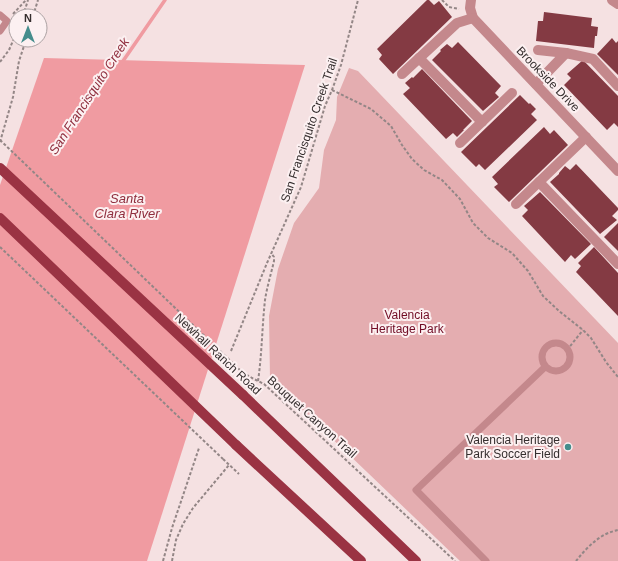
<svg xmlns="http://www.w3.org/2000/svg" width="618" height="561" font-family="Helvetica,sans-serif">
	<rect width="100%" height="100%" fill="#f5e1e2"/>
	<polygon fill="#e4adb0" points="349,68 358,71 618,343 618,561 460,561 321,428 270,379 269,316 278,269 294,223 319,188 324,150 336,120 337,97"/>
	<polygon fill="#f09ba1" points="44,58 305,65 147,561 0,561 0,185"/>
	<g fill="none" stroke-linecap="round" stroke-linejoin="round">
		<polyline stroke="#f09ba1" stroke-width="3.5" points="121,64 165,0"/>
	</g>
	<g fill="#843a43">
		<polygon points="427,0 429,0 434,5 439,1 452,17 393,74 379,59 382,55 377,49"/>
		<polygon points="544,12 592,18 591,26 598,27 597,36 595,36 594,48 536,41 538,21 543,21"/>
		<polygon points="612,38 616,43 618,41 618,75 597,54"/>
		<polygon points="458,42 501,86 495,93 499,97 483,111 432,60 441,51 440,50 447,44 452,48"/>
		<polygon points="583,60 618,96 618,127 614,123 607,130 564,85 571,78 567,74"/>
		<polygon points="422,69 472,121 463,130 464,130 457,137 453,133 446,139 403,94 410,88 405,83 412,77 413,78"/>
		<polygon points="520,95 529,104 530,103 536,109 531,114 537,120 485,170 479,164 476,167 461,152"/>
		<polygon points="544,127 550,134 554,130 568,145 509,202 494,187 498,184 492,177"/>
		<polygon points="576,164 618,208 618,210 612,216 617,220 600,234 550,182 559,174 559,173 565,166 570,170"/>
		<polygon points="540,192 591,244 575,259 571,255 565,262 522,216 528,210 524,206"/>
		<polygon points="618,223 618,251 604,237"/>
		<polygon points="594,247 618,273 618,316 576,272 581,266 578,263"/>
	</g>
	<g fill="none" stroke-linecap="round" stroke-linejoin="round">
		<g stroke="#938686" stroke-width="2" stroke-dasharray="3 2" stroke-linecap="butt">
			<polyline points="442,0 449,7 459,9"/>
			<polyline points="13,14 26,0"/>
			<polyline points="23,16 28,0"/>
			<polyline points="33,16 38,0"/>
			<polyline points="0,62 9,50 16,34"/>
			<polyline points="332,90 371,109 391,126 402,145 412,159 424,170 442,180 460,199 473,223 488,238 512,253 528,271 543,296 559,311 583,330 591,338 606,362 618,377"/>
			<polyline points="0,142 13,97 19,61 26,40"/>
			<polyline points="567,350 583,330"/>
			<polyline points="231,351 267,263 301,187 325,106 332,90 341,65 358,0"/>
			<polyline points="242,372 252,378 264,384 455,561"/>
			<path d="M258,381C262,354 262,327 265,300C267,287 271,274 274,261V257L271,253"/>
			<polyline points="223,459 239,474"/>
			<polyline points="163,561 172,528 199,448"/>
			<polyline points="172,561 176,540 183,524 193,508 229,465"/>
			<path d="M576,561C584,551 594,540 606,534C610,532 614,531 618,530"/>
		</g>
		<g stroke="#c4888c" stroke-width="7">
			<polyline points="0,15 7,21 0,31"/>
			<circle cx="556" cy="357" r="14"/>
			<polyline points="486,561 416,490 545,367"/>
		</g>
		<g stroke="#c4888c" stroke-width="10">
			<polyline points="471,0 470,8 473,18 618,171"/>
			<polyline points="612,0 618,4"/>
			<polyline points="538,50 566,53 593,59 618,86"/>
			<polyline points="419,58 482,122"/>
			<polyline points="402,74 457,23 473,18"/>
			<polyline points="536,84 566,53"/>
			<polyline points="460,143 512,93"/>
			<polyline points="539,182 618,264"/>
			<polyline points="516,204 586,137"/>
		</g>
		<g stroke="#9a3343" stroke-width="10">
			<polyline points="243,395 416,561"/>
			<polyline points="236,445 361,561"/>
		</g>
		<g stroke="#938686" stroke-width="2" stroke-dasharray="3 2" stroke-linecap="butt">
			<polyline points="0,140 242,372"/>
			<polyline points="0,247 223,459"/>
		</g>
		<g stroke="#9a3343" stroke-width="10">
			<polyline points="0,168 243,395"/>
			<polyline points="0,218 236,445"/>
		</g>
	</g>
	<circle fill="#458d8c" stroke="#fcf0f1" stroke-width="1.5" cx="568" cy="447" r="4"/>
	<g text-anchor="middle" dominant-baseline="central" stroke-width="4" stroke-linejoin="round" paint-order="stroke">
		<g font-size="12" fill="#352e2e" stroke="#fcf0f1">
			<text transform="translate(548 79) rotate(46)">Brookside Drive</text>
			<text transform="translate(309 130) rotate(-71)">San Francisquito Creek Trail</text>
			<text transform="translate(218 354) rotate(43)">Newhall Ranch Road</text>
			<text transform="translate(312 417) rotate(42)">Bouquet Canyon Trail</text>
		</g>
		<g font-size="12" fill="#710c25" stroke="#fcf0f1">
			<text x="407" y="315">Valencia<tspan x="407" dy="14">Heritage Park</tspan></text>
		</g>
		<g font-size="12" fill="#352e2e" stroke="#fcf0f1" text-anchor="end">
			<text x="560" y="440">Valencia Heritage<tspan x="560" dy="14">Park Soccer Field</tspan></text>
		</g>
		<g font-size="13" font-style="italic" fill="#8f2d3d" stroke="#fcf0f1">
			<text transform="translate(89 96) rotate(-57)">San Francisquito Creek</text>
			<text x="127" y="198">Santa<tspan x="127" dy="15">Clara River</tspan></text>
		</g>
	</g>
	<g transform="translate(28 28)"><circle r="19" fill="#fcf0f1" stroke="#aca2a3"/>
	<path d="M0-3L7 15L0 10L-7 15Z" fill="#458d8c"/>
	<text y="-6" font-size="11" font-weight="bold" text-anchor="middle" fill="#352e2e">N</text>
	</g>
</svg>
